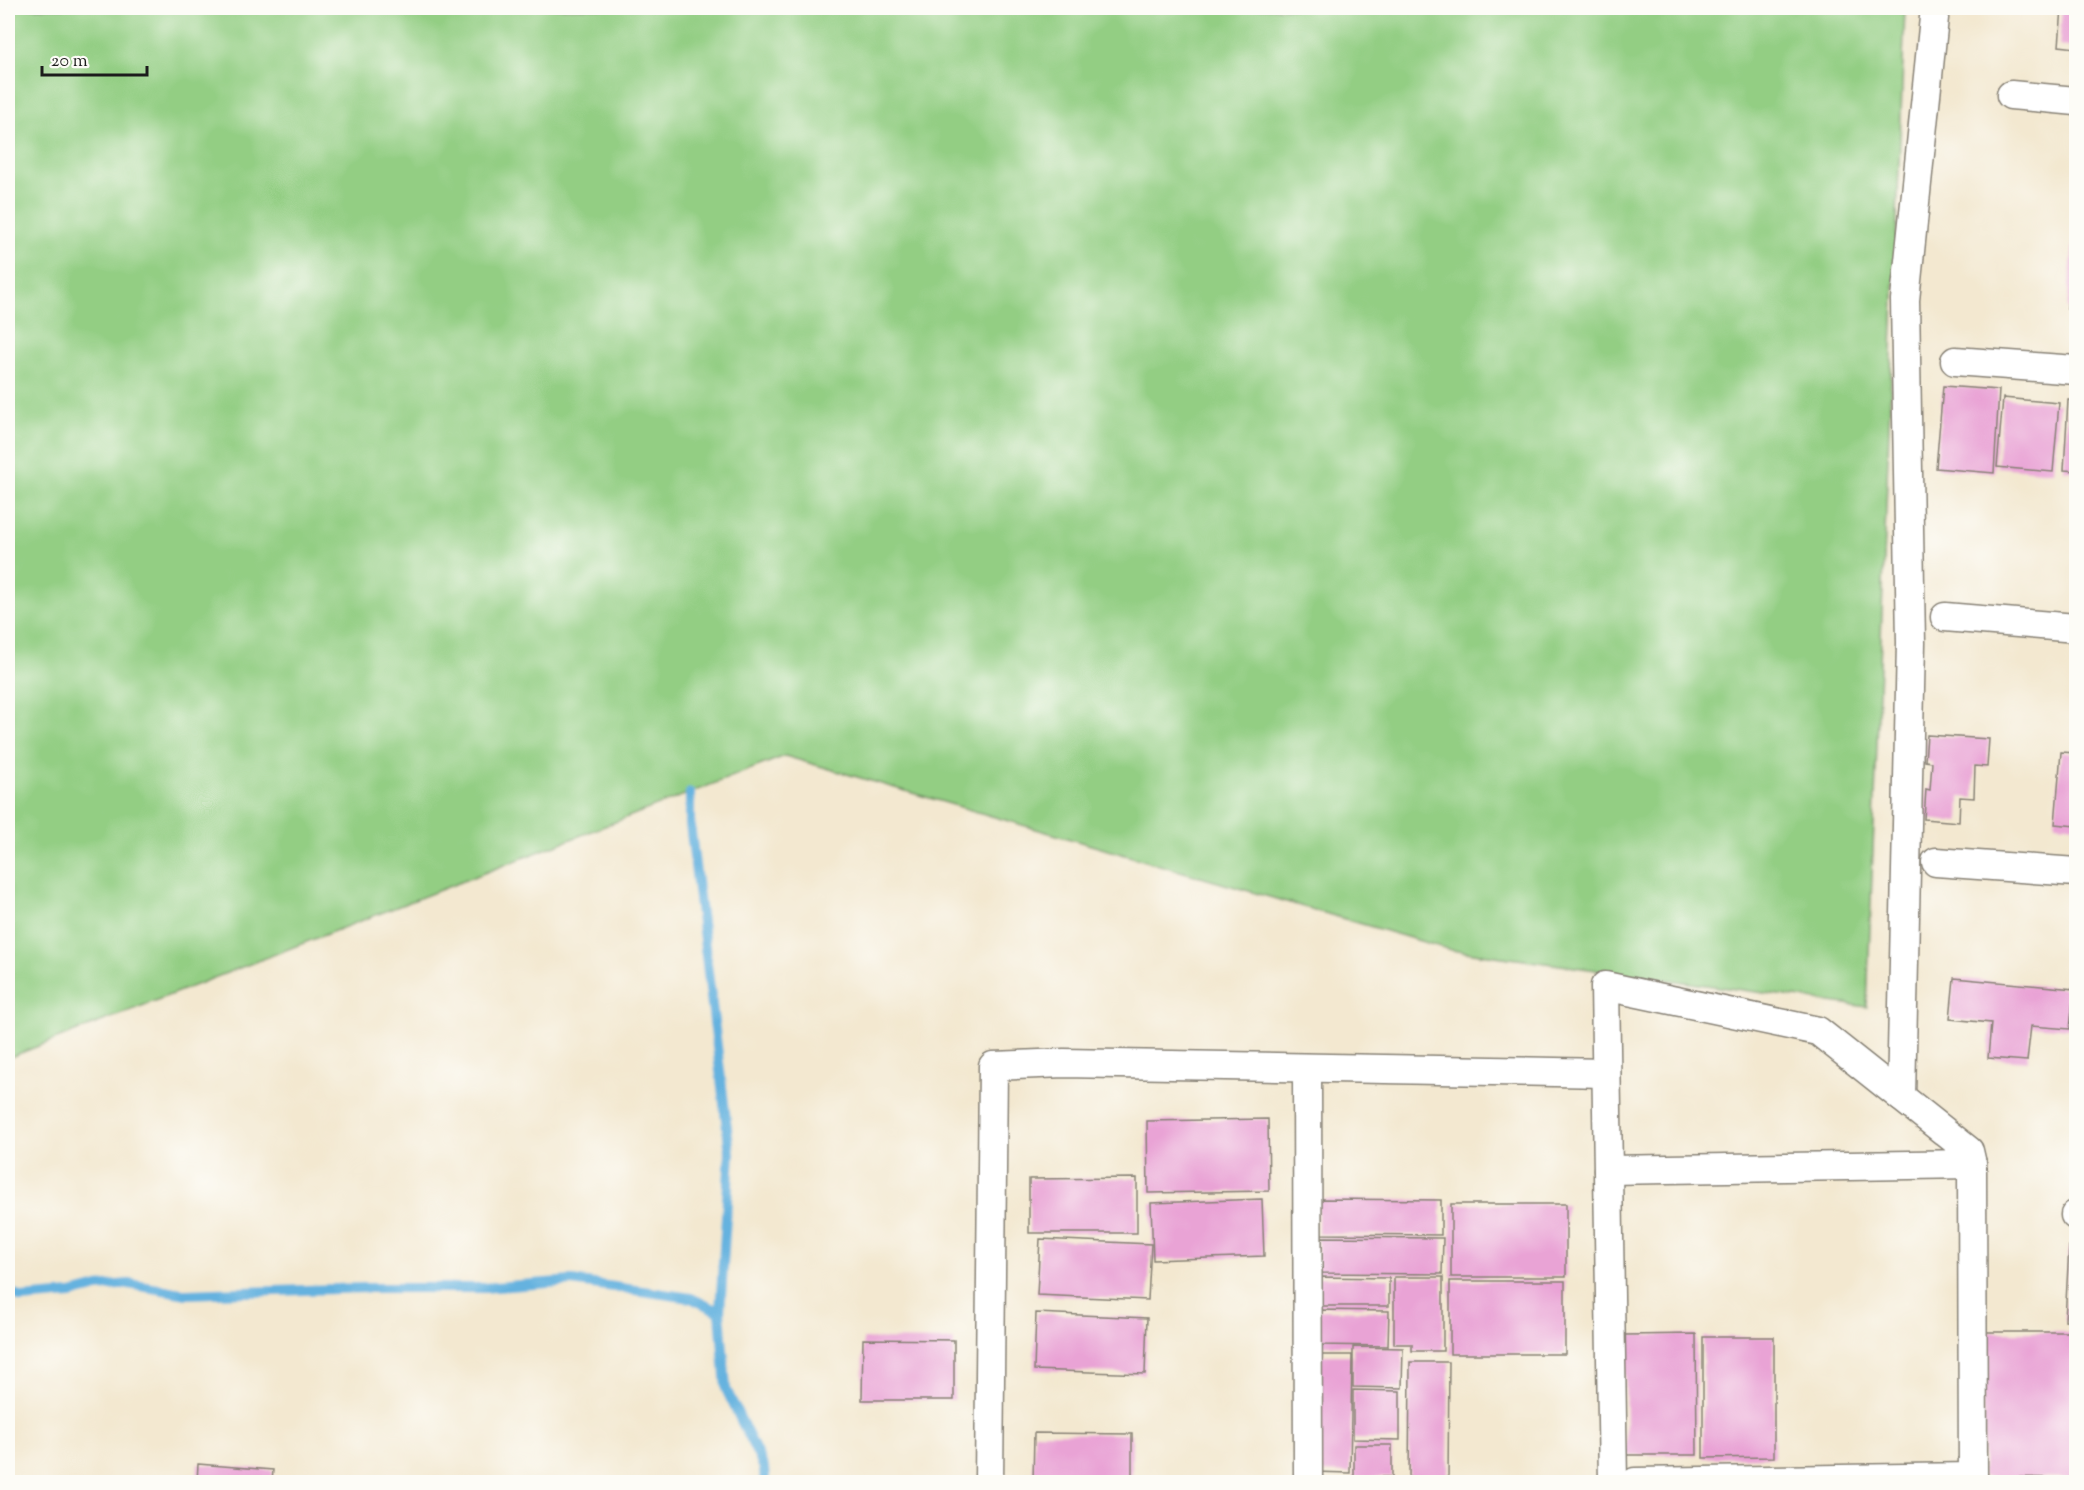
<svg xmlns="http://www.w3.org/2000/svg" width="2084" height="1490" font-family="'Sorts Mill Goudy',serif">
	<rect width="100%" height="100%" fill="#fdfcf7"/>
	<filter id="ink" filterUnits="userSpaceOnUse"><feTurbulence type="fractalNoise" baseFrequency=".0167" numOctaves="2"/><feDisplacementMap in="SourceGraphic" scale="12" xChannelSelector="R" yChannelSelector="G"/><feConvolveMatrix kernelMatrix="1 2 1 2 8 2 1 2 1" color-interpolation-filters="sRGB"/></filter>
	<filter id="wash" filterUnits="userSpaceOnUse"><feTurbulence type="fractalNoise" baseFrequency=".008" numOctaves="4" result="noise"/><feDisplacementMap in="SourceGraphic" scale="24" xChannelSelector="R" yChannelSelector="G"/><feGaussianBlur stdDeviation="1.35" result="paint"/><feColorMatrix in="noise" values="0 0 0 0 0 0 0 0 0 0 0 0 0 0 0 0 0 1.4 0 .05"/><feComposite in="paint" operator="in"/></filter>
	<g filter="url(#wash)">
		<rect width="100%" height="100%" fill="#f3e8d0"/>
		<polygon fill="#93ce83" stroke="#587550" stroke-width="1.5" points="8,8 1905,8 1867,1007 1451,950 785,756 8,1058"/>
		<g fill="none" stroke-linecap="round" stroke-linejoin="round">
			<g stroke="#65b2df" stroke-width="10">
				<polyline points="690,793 690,824 730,1153 720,1312 726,1389 764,1468 765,1482"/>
				<polyline points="8,1291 22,1298 71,1294 98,1287 129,1284 187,1294 366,1288 483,1288 572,1281 691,1298 720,1312"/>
			</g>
		</g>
		<g id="blocks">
			<g fill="#e9a3d5">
				<polygon points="2062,8 2076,8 2076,48 2059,46"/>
				<polygon points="2074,233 2076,233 2076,310 2067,309"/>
				<polygon points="1943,386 1999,390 1994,473 1936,468"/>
				<polygon points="2003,398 2059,403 2053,472 1997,467"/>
				<polygon points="2068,400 2076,400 2076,471 2064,470"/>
				<polygon points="1927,735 1989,739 1987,767 1975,766 1974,798 1960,797 1959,822 1924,819 1926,789 1930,790 1932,762 1925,761"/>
				<polygon points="2061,752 2076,753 2076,826 2055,824"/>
				<polygon points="1954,978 2074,989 2070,1029 2031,1026 2027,1061 1988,1058 1991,1023 1950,1019"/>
				<polygon points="1268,1119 1269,1191 1148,1193 1147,1121"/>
				<polygon points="1137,1178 1137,1233 1029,1233 1029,1179"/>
				<polygon points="1262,1199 1264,1256 1153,1260 1151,1203"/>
				<polygon points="1318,1199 1441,1200 1441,1235 1318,1234"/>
				<rect x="1451" y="1204" width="115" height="73"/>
				<polygon points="1318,1237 1443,1238 1442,1274 1317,1273"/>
				<polygon points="1040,1239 1151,1244 1148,1300 1037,1295"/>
				<polygon points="2069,1246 2076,1246 2076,1322 2065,1321"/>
				<polygon points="1316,1277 1389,1278 1389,1306 1315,1306"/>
				<polygon points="1394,1277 1443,1277 1443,1351 1412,1351 1412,1344 1394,1344"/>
				<rect x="1450" y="1281" width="115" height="73"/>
				<polygon points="1317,1310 1389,1311 1388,1346 1317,1345"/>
				<polygon points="1036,1313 1147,1318 1145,1374 1034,1370"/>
				<polygon points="1984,1332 2076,1332 2076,1478 1983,1477"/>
				<polygon points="1696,1334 1697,1455 1626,1455 1625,1335"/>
				<polygon points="1703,1337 1774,1337 1774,1457 1703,1458"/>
				<polygon points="863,1339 954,1340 954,1400 862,1400"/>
				<polygon points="1353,1347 1403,1348 1402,1388 1353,1387"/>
				<polygon points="1315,1355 1352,1355 1350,1473 1314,1472"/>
				<polygon points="1410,1362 1449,1362 1448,1481 1409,1480"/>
				<polygon points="1353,1390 1400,1391 1400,1440 1353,1439"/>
				<polygon points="1034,1433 1132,1434 1132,1482 1033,1482"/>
				<rect x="1354" y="1445" width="38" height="32"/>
				<polygon points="198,1464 273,1470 272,1482 197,1482"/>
			</g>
		</g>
	</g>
	<g filter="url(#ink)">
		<use href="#blocks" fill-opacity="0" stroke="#888276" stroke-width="1.5"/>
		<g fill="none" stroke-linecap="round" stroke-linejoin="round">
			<defs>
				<g id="minor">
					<polyline points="2011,95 2076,101"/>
					<polyline points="1955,361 2076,370"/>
					<polyline points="1945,617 2076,628"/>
					<polyline points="1936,862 2076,872"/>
					<polyline points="1307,1068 1308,1482"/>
					<polyline points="1901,1097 1911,643 1905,300 1935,8"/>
					<polyline points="1608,1170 1972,1164"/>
					<polyline points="2075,1215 2076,1215"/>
					<polyline points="989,1482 993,1066 1064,1063 1606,1073"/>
					<polyline points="1613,1482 1605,986 1818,1031 1969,1151 1972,1164 1973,1482"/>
					<polyline points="1635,1482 1973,1477"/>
				</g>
			</defs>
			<use href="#minor" stroke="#888276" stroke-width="31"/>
			<use href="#minor" stroke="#fff" stroke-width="28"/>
		</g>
	</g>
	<rect width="2084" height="1490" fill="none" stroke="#fdfcf7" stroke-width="30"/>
	<path d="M42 66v9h105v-9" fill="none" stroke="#1c1c1c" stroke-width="3"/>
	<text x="51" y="66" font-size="18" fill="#1c1c1c" stroke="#fdfcf7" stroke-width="4.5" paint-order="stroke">20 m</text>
</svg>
